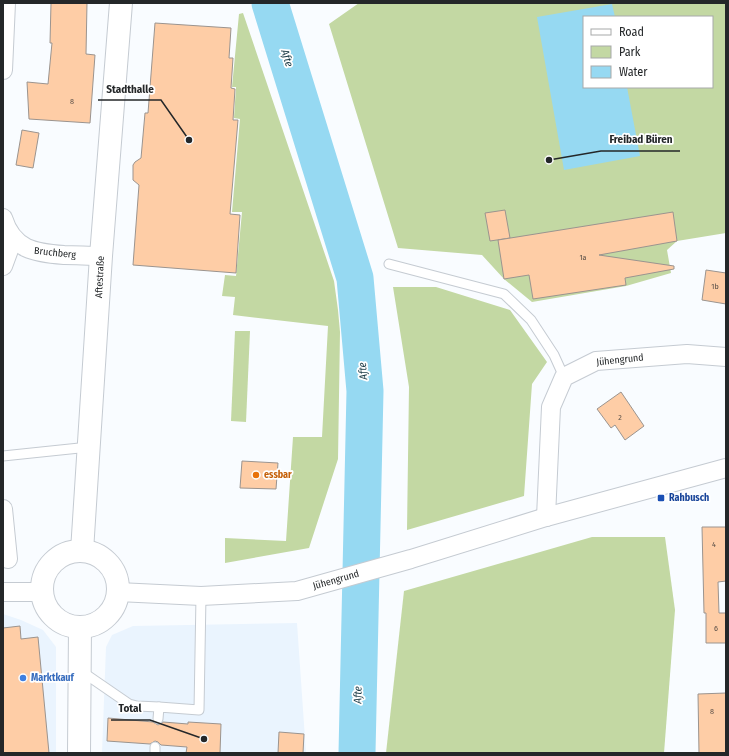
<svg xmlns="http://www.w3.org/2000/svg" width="729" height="756" font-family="'Fira Sans Condensed',sans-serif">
	<rect width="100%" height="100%" fill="#f9fcff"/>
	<g fill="#eaf4fe">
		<polygon points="3,614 21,620 43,630 56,647 56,753 3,753"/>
		<polygon points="297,623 306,753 102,753 106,647 112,635 133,626"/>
	</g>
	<g fill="#c3d8a3" fill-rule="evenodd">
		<path d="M359,3H726V233L677,241L667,250L671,273L626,286L532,302L504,279L482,255L398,248L329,24ZM584,17H712V87H584Z"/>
		<polygon points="243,13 334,281 338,310 340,332 338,459 309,548 225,563 225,538 286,541 293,437 322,437 328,326 233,315 235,297 222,296 225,275 236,276 242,212 232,212 240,119 234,118 236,87 232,87 239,14"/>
		<polygon points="393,287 436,287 510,310 547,362 532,384 524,496 407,530 409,387"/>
		<polygon points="235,331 250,331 246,422 231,421"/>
		<polygon points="592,537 665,537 675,610 664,753 386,753 404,591"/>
	</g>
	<polygon fill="#96d9f2" points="612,4 615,17 584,17 584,87 627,87 640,156 564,170 537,17"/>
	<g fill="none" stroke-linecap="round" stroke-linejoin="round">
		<polyline stroke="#96d9f2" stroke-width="37" points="270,3 355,278 365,391 357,753"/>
	</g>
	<g fill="#fecda6" stroke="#9b948f">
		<polygon points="51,3 87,3 86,54 95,55 90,123 29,119 27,82 48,84 52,43 50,43"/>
		<polygon points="155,23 231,28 229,58 233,58 231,88 235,89 233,120 238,120 230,214 240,215 236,273 133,265 139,185 133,180 133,165 135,162 141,158 145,113 148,113"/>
		<polygon points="22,130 39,133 33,168 16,165"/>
		<polygon points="505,210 510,238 490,241 485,213"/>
		<polygon points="673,212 677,241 599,255 674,266 674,269 625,278 626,285 533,299 529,275 504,279 498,240"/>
		<polygon points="706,270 726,273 726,304 702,300"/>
		<polygon points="621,392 644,426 625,440 615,425 611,428 597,409"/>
		<polygon points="242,461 278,463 276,489 240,488"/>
		<polygon points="702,527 726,527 726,581 718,582 719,613 726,613 726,643 706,643 706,613 704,613"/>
		<polygon points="20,626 21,639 38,637 49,753 3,753 3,628"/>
		<polygon points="726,693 726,753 699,753 698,694"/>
		<polygon points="108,718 153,722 158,725 163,722 188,724 188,722 221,724 220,753 186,753 187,747 161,745 158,742 155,741 150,744 107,741"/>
		<polygon points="279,732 304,734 303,753 278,753"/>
	</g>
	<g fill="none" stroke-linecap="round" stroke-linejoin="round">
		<defs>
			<g id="lane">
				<polyline points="389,264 504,294 531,320 554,355 564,377"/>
				<polyline points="3,456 89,447"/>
				<polyline points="81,671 129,704 137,706 159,707"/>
				<polyline points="158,719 159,707 199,710 201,596"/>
				<polyline points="155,753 155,747"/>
			</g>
			<g id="street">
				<polyline points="3,70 6,3"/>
				<path d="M3,218C13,250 35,253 64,255C76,255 89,256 101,256"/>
				<polyline points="3,266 13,239"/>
				<polyline points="3,509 8,559"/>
				<polyline points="546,517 551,407 564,377 596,361 687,354 726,357"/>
				<polyline points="3,592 43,592"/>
				<polyline points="118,592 201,596 297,591 411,559 546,517 726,468"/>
			</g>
			<g id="secondary">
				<polyline points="82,551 101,256 121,3"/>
				<circle cx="80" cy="589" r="38"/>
				<polyline points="79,753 80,627"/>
			</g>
		</defs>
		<use href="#lane" stroke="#c5cbd2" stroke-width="11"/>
		<use href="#street" stroke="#c5cbd2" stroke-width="20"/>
		<use href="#secondary" stroke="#c5cbd2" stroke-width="24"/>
		<use href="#lane" stroke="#fff" stroke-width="9"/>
		<use href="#street" stroke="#fff" stroke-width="18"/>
		<use href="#secondary" stroke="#fff" stroke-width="22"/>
	</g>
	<circle fill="#e8710a" stroke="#fff" stroke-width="1.5" cx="256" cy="475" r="4"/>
	<rect fill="#1a4fb4" stroke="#fff" stroke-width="1.5" x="657" y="494" width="8" height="8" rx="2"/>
	<circle fill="#3f7fe0" stroke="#fff" stroke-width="1.5" cx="23" cy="678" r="4"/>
	<g text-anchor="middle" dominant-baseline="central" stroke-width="3.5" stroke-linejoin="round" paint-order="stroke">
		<g font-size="8" fill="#5a5048">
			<text x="72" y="101">8</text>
			<text x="583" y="257">1a</text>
			<text x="715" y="286">1b</text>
			<text x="620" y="417">2</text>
			<text x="714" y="544">4</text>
			<text x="716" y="628">6</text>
			<text x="712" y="711">8</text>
		</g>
		<g font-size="10" fill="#242729" stroke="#fff">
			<text transform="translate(55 253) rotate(6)">Bruchberg</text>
			<text transform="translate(100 277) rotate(-87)">Aftestraße</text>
			<text transform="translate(620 360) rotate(-6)">Jühengrund</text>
			<text transform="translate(336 580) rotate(-16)">Jühengrund</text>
		</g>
		<g font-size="10" font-weight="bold" fill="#c56008" stroke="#fff" text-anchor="start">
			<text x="264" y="475">essbar</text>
		</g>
		<g font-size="10" font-weight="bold" fill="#164399" stroke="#fff" text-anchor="start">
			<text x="669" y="498">Rahbusch</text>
		</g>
		<g font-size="10" font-weight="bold" fill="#366cbe" stroke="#fff" text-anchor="start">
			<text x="31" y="678">Marktkauf</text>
		</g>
		<g font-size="11" font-style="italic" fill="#183843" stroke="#fff">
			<text transform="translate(287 58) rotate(73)">Afte</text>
			<text transform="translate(363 371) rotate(-95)">Afte</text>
			<text transform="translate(358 695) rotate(-89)">Afte</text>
		</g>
	</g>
	<path fill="none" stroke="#242729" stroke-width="1.5" d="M189 140L161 100H98M549 160L601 151H680M204 739L150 720H111"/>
	<g fill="#242729" stroke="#fff" stroke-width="1.5">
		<circle cx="189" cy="140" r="4"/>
		<circle cx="549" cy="160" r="4"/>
		<circle cx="204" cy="739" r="4"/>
	</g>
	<g font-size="11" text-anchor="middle" font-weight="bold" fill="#242729" stroke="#fff" stroke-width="3.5" stroke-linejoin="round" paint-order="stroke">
		<text x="130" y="93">Stadthalle</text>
		<text x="641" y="143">Freibad Büren</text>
		<text x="130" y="712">Total</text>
	</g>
	<rect width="729" height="756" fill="none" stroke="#242729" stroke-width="8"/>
	<rect x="583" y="16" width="130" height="72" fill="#ffffff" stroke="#a7a9a9"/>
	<rect x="591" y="29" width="20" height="6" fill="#ffffff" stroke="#a7a9a9"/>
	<text x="619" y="36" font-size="12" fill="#242729">Road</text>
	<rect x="591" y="46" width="20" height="12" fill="#c3d8a3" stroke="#a7a9a9"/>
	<text x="619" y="56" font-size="12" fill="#242729">Park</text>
	<rect x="591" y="66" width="20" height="12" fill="#96d9f2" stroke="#a7a9a9"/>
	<text x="619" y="76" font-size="12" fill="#242729">Water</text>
</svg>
